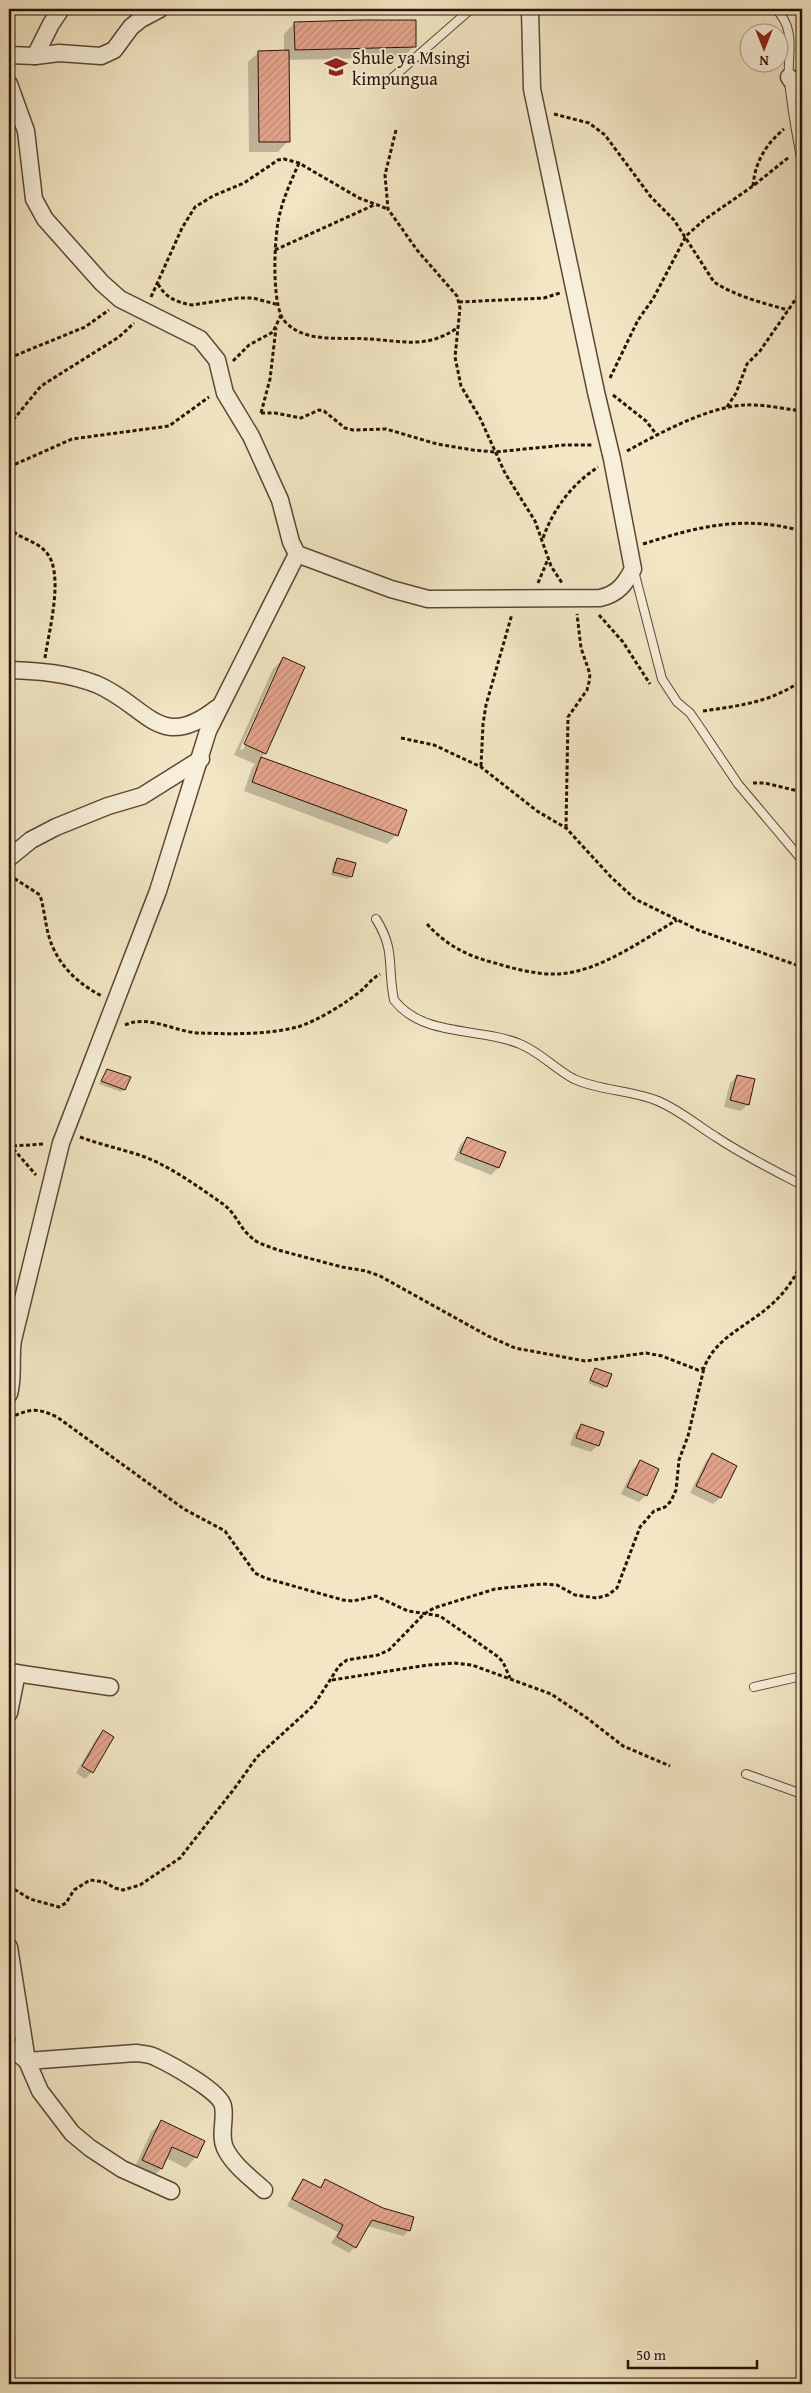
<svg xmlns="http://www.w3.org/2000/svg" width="811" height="2393" font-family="'Gentium Book Plus',serif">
	<defs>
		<pattern id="building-hatch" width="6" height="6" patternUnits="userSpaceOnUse" patternTransform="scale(1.25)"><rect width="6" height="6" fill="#e4a58d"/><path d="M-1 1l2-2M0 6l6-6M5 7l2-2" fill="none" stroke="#c48d78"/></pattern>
	</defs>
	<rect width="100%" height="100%" fill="#f2e6c4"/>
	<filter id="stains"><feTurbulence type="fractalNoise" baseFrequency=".004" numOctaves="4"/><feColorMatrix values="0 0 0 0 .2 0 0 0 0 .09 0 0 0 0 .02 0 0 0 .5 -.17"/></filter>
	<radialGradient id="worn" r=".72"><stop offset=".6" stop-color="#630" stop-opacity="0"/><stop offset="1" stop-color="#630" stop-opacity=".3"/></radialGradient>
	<g fill="#0003" fill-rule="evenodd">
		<polygon points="295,23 414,46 404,57 288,60 288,141 278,152 249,152 248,62 259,52 284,52 284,34"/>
		<path d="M283,659L265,754L260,758L405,811L396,835L387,844L244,791L252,768L255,764L234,755L273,669ZM276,670H279L243,750L240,749Z"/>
		<polygon points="337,859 351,876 348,879 331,875 334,862"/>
		<polygon points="107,1071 124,1089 121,1092 99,1084"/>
		<polygon points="737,1076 748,1104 741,1111 724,1107 730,1083"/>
		<polygon points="467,1138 504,1153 498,1168 491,1175 454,1160 460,1145"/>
		<polygon points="595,1369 606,1386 603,1389 588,1383"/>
		<polygon points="581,1426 598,1445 591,1452 570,1445 574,1433"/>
		<polygon points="712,1455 736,1466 720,1498 713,1504 690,1493 706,1461"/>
		<polygon points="640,1462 646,1495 639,1502 621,1494 633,1469"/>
		<polygon points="103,1732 92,1772 85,1779 76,1773 96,1739"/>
		<polygon points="162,2122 196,2157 186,2168 166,2158 161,2169 150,2179 133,2171 151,2132"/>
		<polygon points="303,2180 319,2187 325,2181 409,2230 403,2236 367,2226 355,2247 349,2253 331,2243 338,2232 287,2206 297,2187"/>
	</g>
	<g fill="url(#building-hatch)" stroke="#2b1106">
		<polygon points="361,20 416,20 416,47 295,50 294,22"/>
		<polygon points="289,50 290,142 259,142 258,51"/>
		<polygon points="283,657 305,667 266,754 244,744"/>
		<polygon points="261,757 407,810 398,836 252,782"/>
		<polygon points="337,858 356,863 352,877 333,872"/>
		<polygon points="107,1069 131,1077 125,1090 101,1081"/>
		<polygon points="737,1075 755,1079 749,1105 730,1100"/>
		<polygon points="467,1137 506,1152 499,1168 460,1153"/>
		<polygon points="595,1368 612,1374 607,1387 590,1380"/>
		<polygon points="581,1424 604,1432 599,1446 576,1438"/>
		<polygon points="712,1453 737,1466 721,1498 696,1486"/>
		<polygon points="640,1460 659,1469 647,1496 627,1487"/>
		<polygon points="103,1730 114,1737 93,1773 82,1766"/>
		<polygon points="161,2120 205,2141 197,2158 172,2147 162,2169 142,2160"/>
		<polygon points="303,2179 321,2188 325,2179 383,2208 414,2217 410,2231 372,2220 356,2248 337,2237 343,2225 292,2199"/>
	</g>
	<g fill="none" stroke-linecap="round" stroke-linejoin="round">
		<defs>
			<g id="service">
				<path d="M776,9C797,31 787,53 789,78C791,107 797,135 802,163"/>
				<polyline points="391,79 471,9"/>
				<polyline points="634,571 662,679 677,702 690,713 699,726 738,784 802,860"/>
				<path d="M376,919C396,951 387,966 394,1000C424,1038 480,1027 520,1044C540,1052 555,1069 574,1079C601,1091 631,1090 658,1101C679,1110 697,1125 716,1137C743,1155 773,1170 802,1185"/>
				<polyline points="754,1687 802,1676"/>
				<polyline points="746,1774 802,1794"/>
			</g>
			<g id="minor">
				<polyline points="9,55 35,56 59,53 101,56 114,50 131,27 141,19 160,9"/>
				<polyline points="35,56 51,24 61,9"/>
				<polyline points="789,77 802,96"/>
				<path d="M9,84L26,131L34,199L45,219L102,283L120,299L200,339L217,360L225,393L251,436L280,500L291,542L297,554L391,589L428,599L600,598C618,594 625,584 633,569L612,459L596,392L532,89L530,9"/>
				<path d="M9,670C39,671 67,673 96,684C147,705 159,754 217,708"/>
				<polyline points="9,858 31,840 56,827 108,806 142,796 201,759"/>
				<path d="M9,1394C14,1377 10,1358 13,1340L61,1143L158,891L208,731L297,554"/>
				<polyline points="9,1672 110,1687"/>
				<polyline points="9,1713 17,1673"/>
				<polyline points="9,1947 27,2061 40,2091 72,2133 90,2148 122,2169 171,2191"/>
				<path d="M9,2046L27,2061L136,2053C143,2054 150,2054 155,2057C170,2064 220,2091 223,2106C226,2120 219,2134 225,2148C233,2165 251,2178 264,2190"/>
			</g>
		</defs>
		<use href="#service" stroke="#5d4636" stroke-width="10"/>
		<use href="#minor" stroke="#5d4636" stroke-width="19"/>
		<g stroke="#2b1106" stroke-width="3" stroke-dasharray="4 2.5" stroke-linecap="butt">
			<path d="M554,114L589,123L605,135L651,197L674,220L714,282C735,296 763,303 788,310"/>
			<polyline points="396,130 385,175 388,209 417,250 457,296 460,308 455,357 461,386 480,418 505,473 535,521 551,566 562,583"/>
			<path d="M299,163C292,179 284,196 280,213C274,235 272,294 281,315C283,321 289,326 294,329C314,342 346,337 369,339C403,341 427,349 457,328"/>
			<path d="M753,186C755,162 766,144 784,129"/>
			<polyline points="275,250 374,205"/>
			<path d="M158,284C166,298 176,302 192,305L238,298H253L279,305"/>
			<polyline points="151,297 182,228 195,207 213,196 244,183 278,160 284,159 299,163 359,198 388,209"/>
			<polyline points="459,302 544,298 560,293"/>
			<polyline points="9,358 85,327 109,310"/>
			<polyline points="233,361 249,345 273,332 281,315"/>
			<polyline points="610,378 638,320 653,299 686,236 704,220 753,186 789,157"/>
			<polyline points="613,395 646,421 657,435"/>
			<polyline points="727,407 736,393 747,364 760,351 802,290"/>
			<polyline points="261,413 275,413 301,418 319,410 324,411 345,428 353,430 386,429 437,444 473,450 495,452 565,445 592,445"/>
			<polyline points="261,413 270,379 276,328"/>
			<polyline points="9,425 41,386 119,337 134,323"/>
			<path d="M627,451C660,433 707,407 745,405C763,404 784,409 802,411"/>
			<polyline points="9,467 72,439 169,426 209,397"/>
			<path d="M9,467V510L15,533C24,539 38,543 45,551C66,571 48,634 45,658"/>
			<path d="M543,538C554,508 571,485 598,467"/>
			<path d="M643,544C700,526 743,515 802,531"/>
			<polyline points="538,583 548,559"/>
			<polyline points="599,615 623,642 650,684"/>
			<path d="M703,711C738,706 773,702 802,680"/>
			<polyline points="401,738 434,745 481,767 537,811 566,828 611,877 635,899 698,930 802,967"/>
			<polyline points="481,766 483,724 486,705 512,614"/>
			<polyline points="753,783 765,783 802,792"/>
			<polyline points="566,828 568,717 587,690 589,682 590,674 581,648 577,614"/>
			<path d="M9,875L40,895C44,908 45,921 48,933C55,962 76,983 102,996"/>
			<path d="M427,924C446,945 467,956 495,963C514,969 539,975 559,974C601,971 642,940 677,920"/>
			<path d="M125,1025C148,1014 175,1032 199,1033C230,1034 267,1035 297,1027C316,1022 348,1002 363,989C368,984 373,978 380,974"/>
			<path d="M80,1137C99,1144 117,1148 136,1154C166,1163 197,1186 223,1204C239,1216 239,1231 259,1243L278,1250L342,1267L366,1271L380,1276L488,1336L515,1348L585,1361L646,1353L662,1356L698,1370L704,1368C714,1341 739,1330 761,1313C779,1300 796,1280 802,1259"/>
			<polyline points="9,1144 36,1175"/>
			<polyline points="13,1146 44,1144"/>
			<path d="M9,1418C30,1409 36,1407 57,1417L184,1509L225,1531L255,1573L265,1578L343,1600L353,1601L376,1596L408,1611L440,1616L497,1656L503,1662L510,1678"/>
			<polyline points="332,1680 428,1665 454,1663 472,1665 551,1694 587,1718 623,1746 670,1766"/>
			<polyline points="9,1886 30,1899 59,1907 66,1903 74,1890 90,1880 104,1882 115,1888 123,1890 140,1885 180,1858 234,1789 257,1757 314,1705 339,1666 347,1660 378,1655 389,1650 424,1614 434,1608 495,1589 542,1584 557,1585 575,1595 597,1598 608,1595 617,1588 640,1527 654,1511 665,1507 671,1501 676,1490 679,1460 688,1436 704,1368"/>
		</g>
		<use href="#service" stroke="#f7efd9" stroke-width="8"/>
		<use href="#minor" stroke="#f7efd9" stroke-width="16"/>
	</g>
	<defs>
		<symbol id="school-bare" viewBox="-9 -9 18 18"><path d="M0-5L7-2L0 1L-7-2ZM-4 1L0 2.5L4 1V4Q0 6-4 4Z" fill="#8f2418" stroke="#f7efd9" stroke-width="2.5" paint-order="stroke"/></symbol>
	</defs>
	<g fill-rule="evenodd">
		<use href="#school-bare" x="320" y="51" width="32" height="32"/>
	</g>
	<g text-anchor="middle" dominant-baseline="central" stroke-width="4" stroke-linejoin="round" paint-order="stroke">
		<g font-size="18" fill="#2b1106" stroke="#f7efd9" text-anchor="start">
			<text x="352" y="57">Shule ya Msingi<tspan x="352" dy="21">kimpungua</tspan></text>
		</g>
	</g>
	<rect width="811" height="2393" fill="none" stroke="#f2e6c4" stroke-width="30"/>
	<rect x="10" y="10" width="791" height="2373" fill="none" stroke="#2b1106" stroke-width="2.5"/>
	<rect x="15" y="15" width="781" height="2363" fill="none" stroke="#2b1106"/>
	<g transform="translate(764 48) rotate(180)"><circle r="24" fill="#f7efd9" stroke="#a59685"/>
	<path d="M0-4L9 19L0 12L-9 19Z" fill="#8f2418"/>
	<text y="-8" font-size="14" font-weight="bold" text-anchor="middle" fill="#2b1106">N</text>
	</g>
	<path d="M628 2360v8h129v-8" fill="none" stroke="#2b1106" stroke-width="2.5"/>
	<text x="636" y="2360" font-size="15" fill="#2b1106" stroke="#f7efd9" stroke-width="4" paint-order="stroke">50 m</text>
	<rect width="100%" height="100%" filter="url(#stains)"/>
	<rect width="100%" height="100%" fill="url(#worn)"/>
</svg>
